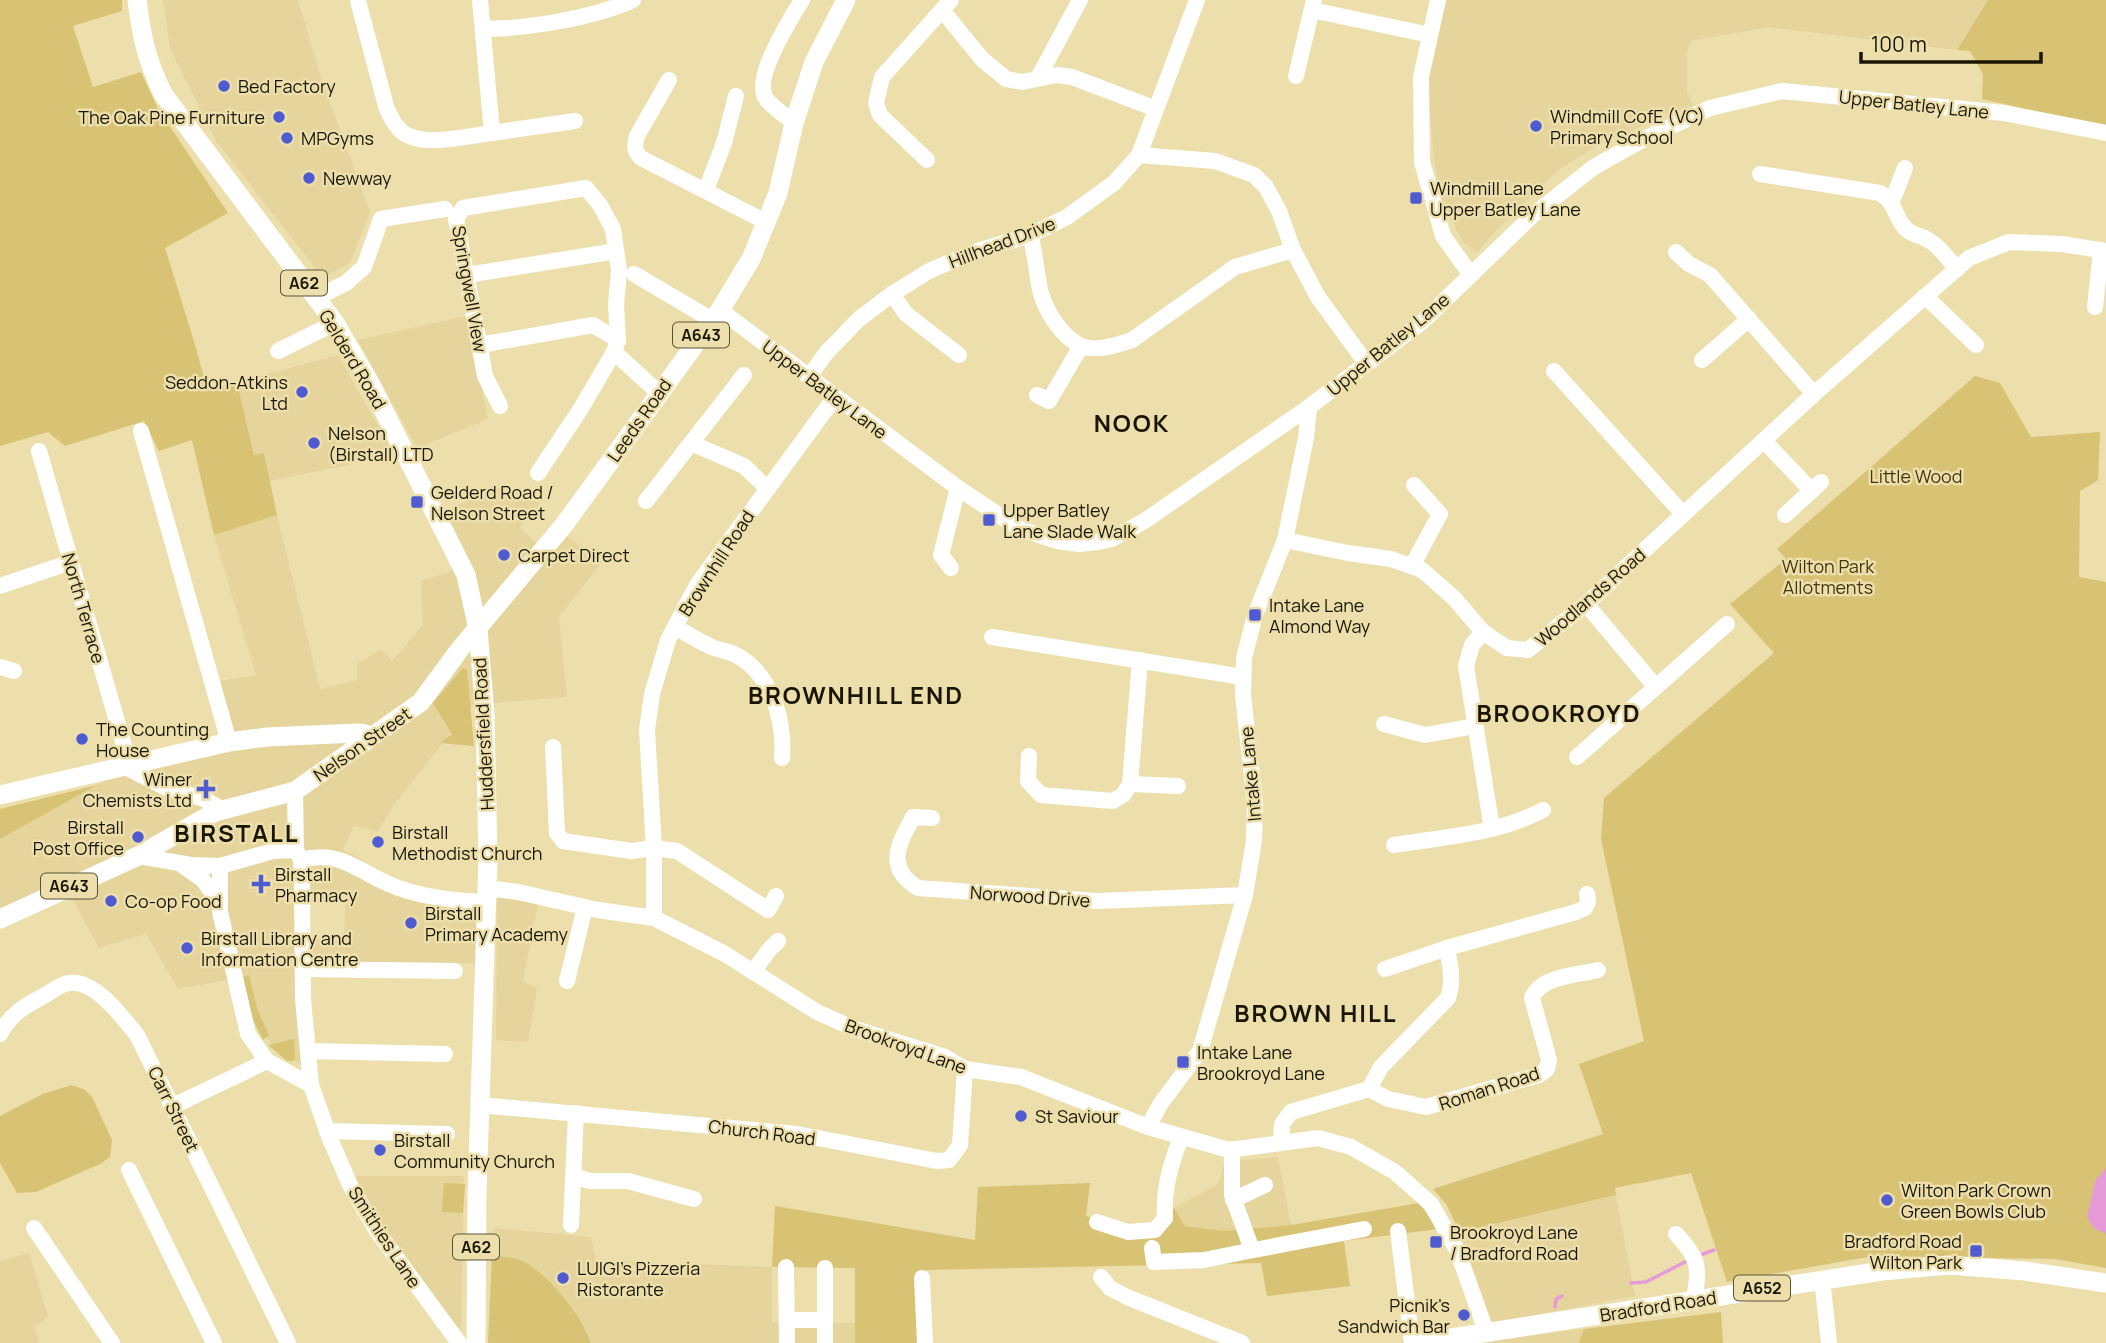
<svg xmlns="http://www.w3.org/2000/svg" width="2106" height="1343" font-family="Manrope,sans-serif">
	<rect width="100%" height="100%" fill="#eddfac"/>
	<g fill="#e5d49b">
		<polygon points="163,0 298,0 320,75 370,212 350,263 323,278 216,141 170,48"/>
		<polygon points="1447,0 1988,0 1957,50 1768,27 1692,41 1687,52 1687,91 1693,106 1670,112 1623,135 1608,139 1560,169 1508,218 1476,253 1462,241 1441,197 1434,160 1428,96 1430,62"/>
		<polygon points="466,316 488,419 417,448 358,340"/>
		<polygon points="338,355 393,452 348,465 270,481 265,453 255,456 237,382"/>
		<polygon points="493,486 540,503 520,528 539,545 567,536 602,562 559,617 567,697 473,705 393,806 378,832 354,826 343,850 365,861 357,874 396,893 452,908 478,907 476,963 307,962 309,939 344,938 346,893 309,891 302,1065 275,1048 262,1033 243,977 178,989 146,934 99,948 63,882 0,914 0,839 117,774 237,749 219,681 256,675 214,535 277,515 320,689 357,680 357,664 381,649 392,661 423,625 421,581 468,566 446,512"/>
		<polygon points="497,896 538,903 523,981 537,988 528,1042 496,1040"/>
		<polygon points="1278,1157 1291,1225 1224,1231 1185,1226 1174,1208 1218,1184 1225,1162"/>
		<polygon points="354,1176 464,1176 461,1329 451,1322 369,1205"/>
		<polygon points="1616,1195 1635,1296 1492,1323 1460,1232"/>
		<polygon points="494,1228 591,1237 596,1260 772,1267 772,1322 855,1323 855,1343 591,1343 587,1330 540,1273 520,1260 492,1255"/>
		<polygon points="29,1253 48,1316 35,1327 39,1343 0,1343 0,1261"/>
		<polygon points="1584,1329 1579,1343 1477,1343"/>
	</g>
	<g fill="#d8c273">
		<polygon points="0,0 122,0 122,11 73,26 93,87 141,72 158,109 228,213 165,248 194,341 207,389 237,382 254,455 264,453 277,515 214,535 192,440 159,451 144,421 65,446 48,432 0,446"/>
		<polygon points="1988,0 2106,0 2106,127 1982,99 1983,74 1970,51 1957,50"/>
		<polygon points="1975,376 2000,383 2031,437 2100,432 2098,480 2080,491 2079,577 2106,582 2106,1268 2055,1259 1873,1256 1727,1282 1691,1173 1615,1188 1616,1195 1460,1232 1446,1204 1433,1189 1603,1134 1579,1064 1644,1041 1601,839 1604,798 1774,653 1730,604 1786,559 1777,549"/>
		<polygon points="463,668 467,670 474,746 440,743 452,734 433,703"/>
		<polygon points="97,785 0,839 0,809"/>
		<polygon points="249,975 257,1008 269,1035 263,1040 252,1018 243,977"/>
		<polygon points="294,1039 295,1059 293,1061 287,1061 268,1045"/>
		<polygon points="72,1085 85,1090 92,1097 112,1140 110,1157 100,1164 36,1192 17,1193 0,1163 0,1116 43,1094"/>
		<polygon points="444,1183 465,1184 463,1213 442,1212"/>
		<polygon points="1090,1183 1086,1216 1127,1226 1154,1225 1174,1208 1185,1226 1224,1231 1291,1225 1419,1203 1438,1229 1344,1241 1350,1286 1267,1296 1261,1263 926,1270 929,1343 855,1343 855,1268 772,1267 775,1206 975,1240 978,1187"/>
		<path d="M492,1255C501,1257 512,1257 520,1260C545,1270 584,1318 591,1343H488Z"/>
		<polygon points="1721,1312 1723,1343 1579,1343 1584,1329"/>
	</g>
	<polygon fill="#e79ad8" points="2106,1168 2106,1234 2094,1228 2087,1217 2095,1181"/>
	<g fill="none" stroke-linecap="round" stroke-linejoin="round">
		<g stroke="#e79ad8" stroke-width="3.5">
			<polyline points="1703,1254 1714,1250"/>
			<polyline points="1631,1283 1646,1282 1685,1262"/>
			<polyline points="1555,1307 1556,1299 1562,1296"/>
		</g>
		<g stroke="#fff" stroke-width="16">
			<polyline points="1438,0 1421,77 1422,162 1443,236 1471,275"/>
			<path d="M358,1L386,106C389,114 393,123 400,130C419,149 467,136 492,133L480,0"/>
			<polyline points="942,10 982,59 1006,79 1022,82 1057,75 1072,77 1156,109"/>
			<polyline points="1312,10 1430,35"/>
			<path d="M483,29C526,29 594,18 633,0"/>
			<polyline points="1296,76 1314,0"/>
			<polyline points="1038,78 1080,0"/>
			<path d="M669,80L637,136C634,146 634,151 641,158L766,222"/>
			<path d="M794,123C786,116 770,106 765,97C754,76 791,18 802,0"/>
			<polyline points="492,133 575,121"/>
			<polyline points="1139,155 1215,161 1254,175 1266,187 1279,211 1293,250 1318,297 1366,363"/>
			<polyline points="927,160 880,115 876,103 882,77 951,0"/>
			<path d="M1760,174L1880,193C1898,205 1893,215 1905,228C1913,236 1921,235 1930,241C1940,247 1949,260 1957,269"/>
			<polyline points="706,190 724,143 736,96"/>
			<polyline points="1892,201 1905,168"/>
			<path d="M1030,235C1036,254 1036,274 1041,294C1047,313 1061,335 1079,345C1094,353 1117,345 1132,340L1235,267L1293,250"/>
			<polyline points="1676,252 1689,264 1710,275 1814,394"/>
			<polyline points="634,274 712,320"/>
			<polyline points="467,275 616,251"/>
			<polyline points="892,294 906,314 959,355"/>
			<polyline points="1925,296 1976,345"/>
			<polyline points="316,298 346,283 364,267 381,219 445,209"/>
			<polyline points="2095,307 2101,250"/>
			<polyline points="720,310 958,488 1018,528 1057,541 1079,544 1098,542 1112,539 1146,520 1309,407 1423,321 1533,215 1594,167 1644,139 1710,108 1782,91 2004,113 2106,133"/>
			<polyline points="480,345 593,325 618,340"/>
			<polyline points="278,351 335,323"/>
			<polyline points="614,352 659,393"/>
			<polyline points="1702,360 1749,319"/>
			<polyline points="1554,371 1683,514"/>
			<polyline points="809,377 826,353 859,319 892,294 929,271 971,253 1030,235 1067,217 1114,183 1139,155 1197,0"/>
			<polyline points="1037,395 1049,401 1081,346"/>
			<polyline points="500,406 485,376 456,219 463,208 586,188 600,205 613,229 619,270 616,305 618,340 614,352 580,410 538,473"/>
			<polyline points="141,431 229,742"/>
			<polyline points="1764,441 1812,491"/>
			<polyline points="691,443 744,466 767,488"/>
			<polyline points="39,451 131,770 166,788 204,799 223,810"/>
			<polyline points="646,501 744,375"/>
			<polyline points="1785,515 1821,482"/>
			<polyline points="1285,540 1348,553 1391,559 1422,570 1454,598 1483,632 1507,648 1528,650 1586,604 1814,394 1969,258 2009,242 2062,244 2106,251"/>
			<polyline points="1412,566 1440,514 1414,485"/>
			<polyline points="951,568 941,555 958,488"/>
			<polyline points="0,586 71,562"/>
			<polyline points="1586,604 1655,686"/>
			<path d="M675,627C688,634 700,642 714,648C720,650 728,651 734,654C771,672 785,720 782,758"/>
			<polyline points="1483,632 1472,645 1466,666 1492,829"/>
			<polyline points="992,637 1243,677"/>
			<polyline points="0,667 14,671"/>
			<polyline points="1384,724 1425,735 1475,726"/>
			<polyline points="553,747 557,833 563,841 631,851 654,848 677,851 768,910 776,896"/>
			<polyline points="1029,756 1028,781 1041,795 1113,801 1123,795 1130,784 1140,660"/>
			<polyline points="1577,757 1727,624"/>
			<polyline points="1130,784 1178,786"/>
			<polyline points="295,791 296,850 301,860 302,889 303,999 311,1085 330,1139 351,1187 377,1231 459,1343"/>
			<path d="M932,818L913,817C898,845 885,868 918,888L1097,901L1245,895"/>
			<path d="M1394,845C1443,837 1498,834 1543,810"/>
			<polyline points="138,856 191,865 220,866 273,851 296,850"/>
			<path d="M301,860C343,849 360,874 396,887C425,898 456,901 487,902"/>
			<polyline points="182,865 203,880 220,904"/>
			<polyline points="220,866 220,912 248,1034 267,1061 311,1085"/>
			<polyline points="487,888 518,892 598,910 654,918 725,954 817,1012 855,1029 945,1057 965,1069 1021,1077 1148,1127 1229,1150 1318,1138 1351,1147 1395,1172 1431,1204 1457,1250 1487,1334"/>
			<polyline points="654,918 654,848 647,730 652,694 668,640 697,585 835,397"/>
			<polyline points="303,969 455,971"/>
			<polyline points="1385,969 1447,948 1576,912 1585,908 1588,902 1587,894"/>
			<polyline points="753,972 769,950 778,941"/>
			<polyline points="567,981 585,907"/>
			<path d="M0,1034C9,1017 22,1007 40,998C48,994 60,984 69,983C95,979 122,1017 137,1035L288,1343"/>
			<polyline points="308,1051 445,1054"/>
			<path d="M1369,1089L1388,1099L1426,1107L1539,1075L1547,1069L1549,1060L1532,998C1540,976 1578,975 1598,970"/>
			<polyline points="480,1105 797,1134 937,1161 949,1160 960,1145 965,1069"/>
			<polyline points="173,1106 267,1061"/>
			<polyline points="1148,1127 1161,1103 1200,1051 1245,895 1254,841 1255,804 1243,695 1244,658 1255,615 1285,540 1306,438 1309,407"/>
			<polyline points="327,1131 447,1134"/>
			<path d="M1281,1143L1282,1124L1291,1112L1369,1089L1381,1067L1448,998C1454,980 1450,966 1447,948"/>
			<polyline points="1232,1149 1232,1195 1251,1247 1254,1250 1364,1229"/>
			<polyline points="129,1170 214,1343"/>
			<polyline points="574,1176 590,1181 628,1181 694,1199"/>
			<polyline points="1233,1200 1265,1185"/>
			<path d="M1097,1222L1128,1232L1155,1230L1165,1218C1163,1188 1171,1164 1181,1137"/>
			<polyline points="571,1225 576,1113"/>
			<polyline points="34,1228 112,1343"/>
			<polyline points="1398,1231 1412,1343"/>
			<path d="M1676,1234C1699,1258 1700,1268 1694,1299"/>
			<polyline points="1152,1248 1154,1262 1204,1260 1253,1250"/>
			<polyline points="786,1267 787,1343"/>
			<polyline points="825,1268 825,1343"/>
			<polyline points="1101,1277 1110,1288 1127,1297 1242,1343"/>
			<polyline points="922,1278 925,1343"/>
			<polyline points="1822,1279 1829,1343"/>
			<polyline points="787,1320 825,1320"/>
		</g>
		<g stroke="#fff" stroke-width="19">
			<path d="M137,0C142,39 146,58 163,94L335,323L371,385L466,575L478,629L485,715L488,859L477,1193L476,1343"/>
			<polyline points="0,795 229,742 267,737 357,733 365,734 369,739"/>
			<polyline points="0,919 138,856 215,812 295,791 421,702 460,649 564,525 720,310 751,259 778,193 794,123 814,62 846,0"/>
			<polyline points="1419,1343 1882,1271 1949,1265 2025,1271 2106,1283"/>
		</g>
	</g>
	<g fill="#4f5bd1" stroke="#eddfac" stroke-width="2.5">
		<circle cx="224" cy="86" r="7"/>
		<circle cx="279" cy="117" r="7"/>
		<circle cx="1536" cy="126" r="7"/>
		<circle cx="287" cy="138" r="7"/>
		<circle cx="309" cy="178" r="7"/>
		<rect x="1409" y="191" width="14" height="14" rx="3.5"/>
		<circle cx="302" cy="392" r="7"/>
		<circle cx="314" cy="443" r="7"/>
		<rect x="410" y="495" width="14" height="14" rx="3.5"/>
		<rect x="982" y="513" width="14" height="14" rx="3.5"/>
		<circle cx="504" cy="555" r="7"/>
		<rect x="1248" y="608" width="14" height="14" rx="3.5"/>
		<circle cx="82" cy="739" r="7"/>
		<path d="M202.5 778.5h7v7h7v7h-7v7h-7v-7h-7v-7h7z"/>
		<circle cx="138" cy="837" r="7"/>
		<circle cx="378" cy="842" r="7"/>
		<path d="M257.5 873.5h7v7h7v7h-7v7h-7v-7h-7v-7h7z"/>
		<circle cx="111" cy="901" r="7"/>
		<circle cx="411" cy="923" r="7"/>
		<circle cx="187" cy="948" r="7"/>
		<rect x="1176" y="1055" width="14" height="14" rx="3.5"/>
		<circle cx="1021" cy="1116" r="7"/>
		<circle cx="380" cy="1150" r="7"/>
		<circle cx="1887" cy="1200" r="7"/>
		<rect x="1429" y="1235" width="14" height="14" rx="3.5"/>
		<rect x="1969" y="1244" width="14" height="14" rx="3.5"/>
		<circle cx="563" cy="1278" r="7"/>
		<circle cx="1464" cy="1315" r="7"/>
	</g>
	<g text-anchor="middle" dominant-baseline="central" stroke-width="5" stroke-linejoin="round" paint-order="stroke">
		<g fill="#eddfac" stroke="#5a5236" stroke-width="2">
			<rect x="281" y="270.5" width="46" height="25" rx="5"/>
			<rect x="673" y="322.5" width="56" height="25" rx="5"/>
			<rect x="41" y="873.5" width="56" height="25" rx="5"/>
			<rect x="453" y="1234.5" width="46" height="25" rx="5"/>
			<rect x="1734" y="1275.5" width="56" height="25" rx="5"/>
		</g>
		<g font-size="16" font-weight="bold" fill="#1b1604">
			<text x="304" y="283">A62</text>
			<text x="701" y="335">A643</text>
			<text x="69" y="886">A643</text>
			<text x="476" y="1247">A62</text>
			<text x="1762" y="1288">A652</text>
		</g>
		<g font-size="18" fill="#1b1604" stroke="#eddfac" text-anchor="start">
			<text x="238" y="86">Bed Factory</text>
			<text x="1550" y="116">Windmill CofE (VC)<tspan x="1550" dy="21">Primary School</tspan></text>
			<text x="265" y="117" text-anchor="end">The Oak Pine Furniture</text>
			<text x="301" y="138">MPGyms</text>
			<text x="323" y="178">Newway</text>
			<text x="1430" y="188">Windmill Lane<tspan x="1430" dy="21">Upper Batley Lane</tspan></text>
			<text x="288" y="382" text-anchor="end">Seddon-Atkins<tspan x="288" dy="21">Ltd</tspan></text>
			<text x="328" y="433">Nelson<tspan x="328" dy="21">(Birstall) LTD</tspan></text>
			<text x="431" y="492">Gelderd Road /<tspan x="431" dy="21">Nelson Street</tspan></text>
			<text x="1003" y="510">Upper Batley<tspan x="1003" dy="21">Lane Slade Walk</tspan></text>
			<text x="518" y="555">Carpet Direct</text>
			<text x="1269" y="605">Intake Lane<tspan x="1269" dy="21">Almond Way</tspan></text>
			<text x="96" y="729">The Counting<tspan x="96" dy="21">House</tspan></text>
			<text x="192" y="779" text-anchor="end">Winer<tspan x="192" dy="21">Chemists Ltd</tspan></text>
			<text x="124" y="827" text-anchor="end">Birstall<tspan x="124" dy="21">Post Office</tspan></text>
			<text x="392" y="832">Birstall<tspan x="392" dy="21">Methodist Church</tspan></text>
			<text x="275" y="874">Birstall<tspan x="275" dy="21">Pharmacy</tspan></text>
			<text x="125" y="901">Co-op Food</text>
			<text x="425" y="913">Birstall<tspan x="425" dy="21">Primary Academy</tspan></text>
			<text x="201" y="938">Birstall Library and<tspan x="201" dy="21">Information Centre</tspan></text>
			<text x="1197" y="1052">Intake Lane<tspan x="1197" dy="21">Brookroyd Lane</tspan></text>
			<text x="1035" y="1116">St Saviour</text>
			<text x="394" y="1140">Birstall<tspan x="394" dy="21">Community Church</tspan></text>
			<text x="1901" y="1190">Wilton Park Crown<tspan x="1901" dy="21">Green Bowls Club</tspan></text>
			<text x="1450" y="1232">Brookroyd Lane<tspan x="1450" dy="21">/ Bradford Road</tspan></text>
			<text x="1962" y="1241" text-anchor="end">Bradford Road<tspan x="1962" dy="21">Wilton Park</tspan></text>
			<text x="577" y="1268">LUIGI’s Pizzeria<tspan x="577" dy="21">Ristorante</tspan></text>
			<text x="1450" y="1305" text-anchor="end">Picnik's<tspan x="1450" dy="21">Sandwich Bar</tspan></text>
		</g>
		<g font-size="18" fill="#1b1604" stroke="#eddfac">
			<text transform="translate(1914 104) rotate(6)">Upper Batley Lane</text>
			<text transform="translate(1002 242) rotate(-21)">Hillhead Drive</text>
			<text transform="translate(470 289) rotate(80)">Springwell View</text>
			<text transform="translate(1388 344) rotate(-39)">Upper Batley Lane</text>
			<text transform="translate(353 359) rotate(59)">Gelderd Road</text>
			<text transform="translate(825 389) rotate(37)">Upper Batley Lane</text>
			<text transform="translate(639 420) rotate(-55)">Leeds Road</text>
			<text transform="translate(716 563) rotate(-57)">Brownhill Road</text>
			<text transform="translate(1590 597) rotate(-41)">Woodlands Road</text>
			<text transform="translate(84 608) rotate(74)">North Terrace</text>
			<text transform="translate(483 734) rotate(-93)">Huddersfield Road</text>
			<text transform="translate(362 744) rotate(-35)">Nelson Street</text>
			<text transform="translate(1250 774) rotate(-95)">Intake Lane</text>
			<text transform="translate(1030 896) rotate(4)">Norwood Drive</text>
			<text transform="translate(906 1046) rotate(20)">Brookroyd Lane</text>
			<text transform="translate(1489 1088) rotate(-18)">Roman Road</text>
			<text transform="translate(174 1109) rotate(64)">Carr Street</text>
			<text transform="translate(762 1132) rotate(7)">Church Road</text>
			<text transform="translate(385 1237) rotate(57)">Smithies Lane</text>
			<text transform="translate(1658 1306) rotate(-9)">Bradford Road</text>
		</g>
		<g font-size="18" fill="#42370c" stroke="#eddfac">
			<text x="1916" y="476">Little Wood</text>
			<text x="1828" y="566">Wilton Park<tspan x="1828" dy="21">Allotments</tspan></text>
		</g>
		<g font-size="24" font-weight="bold" letter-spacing="2" fill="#1b1604" stroke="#eddfac">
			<text x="1132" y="422">NOOK</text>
			<text x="856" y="694">BROWNHILL END</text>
			<text x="1559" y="712">BROOKROYD</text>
			<text x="237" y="832">BIRSTALL</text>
			<text x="1316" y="1012">BROWN HILL</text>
		</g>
	</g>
	<path d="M1861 52v10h180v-10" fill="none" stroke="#1b1604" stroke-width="3.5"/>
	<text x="1871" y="52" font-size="21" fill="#1b1604" stroke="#eddfac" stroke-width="5" paint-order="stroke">100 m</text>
</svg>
